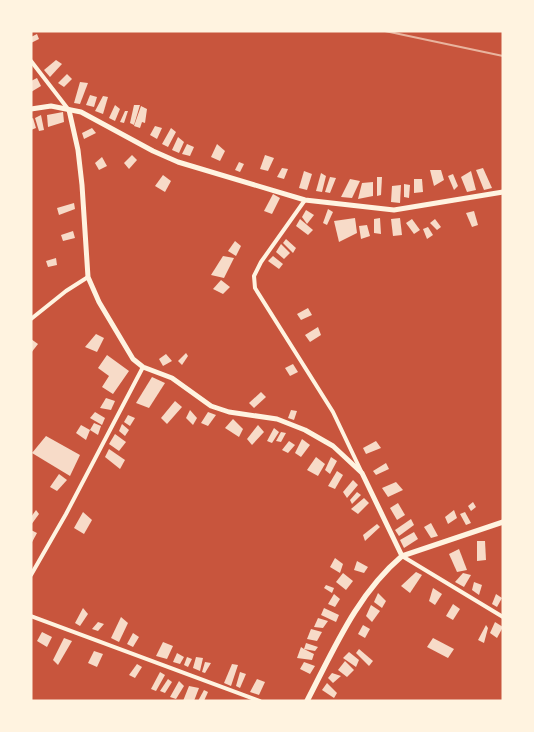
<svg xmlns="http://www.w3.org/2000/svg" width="534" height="732" font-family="Lora,serif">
	<rect width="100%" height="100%" fill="#c8553d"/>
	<g fill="#f7dbc8">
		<polygon points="37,34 39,39 31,43 31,37"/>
		<polygon points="56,60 62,64 50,77 44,70"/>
		<polygon points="67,74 72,79 64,87 58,83"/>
		<polygon points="37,78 41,86 31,92 31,81"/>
		<polygon points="80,82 88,83 80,104 74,103"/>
		<polygon points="90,95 97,97 94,107 86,105"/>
		<polygon points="103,96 108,97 103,114 95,111"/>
		<polygon points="115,105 120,109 115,121 109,118"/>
		<polygon points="134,105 140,105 134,125 130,123"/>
		<polygon points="141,106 147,109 145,123 142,122 140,128 134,126"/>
		<polygon points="125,111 128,111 124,123 120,122"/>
		<polygon points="63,112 64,122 48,127 47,115"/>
		<polygon points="41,115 44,130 39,131 35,118"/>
		<polygon points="33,118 36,128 31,130 31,119"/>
		<polygon points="155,126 162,128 157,139 150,135"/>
		<polygon points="92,128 96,133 84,139 82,133"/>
		<polygon points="171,128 176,132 168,147 162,144"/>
		<polygon points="178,137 184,142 179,153 172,150"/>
		<polygon points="187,144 194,147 190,156 182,154"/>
		<polygon points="217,144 225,151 220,161 211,157"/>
		<polygon points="132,155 137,160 129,169 124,163"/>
		<polygon points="265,155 274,158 268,171 260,169"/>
		<polygon points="102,157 107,166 99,170 95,163"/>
		<polygon points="239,162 244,164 240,172 235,170"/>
		<polygon points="282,168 288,169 284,179 277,177"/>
		<polygon points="483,168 492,188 484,190 476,170"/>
		<polygon points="430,170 441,170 444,180 434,186"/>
		<polygon points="304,171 312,174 307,190 299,188"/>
		<polygon points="471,171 476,190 467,192 461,177"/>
		<polygon points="321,173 326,176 322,192 316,191"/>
		<polygon points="453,174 458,186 454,190 448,176"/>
		<polygon points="163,175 171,181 165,192 155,186"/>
		<polygon points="330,177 336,178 330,193 325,192"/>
		<polygon points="377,177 382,177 381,195 377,196"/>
		<polygon points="350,179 360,181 352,198 341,197"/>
		<polygon points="414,179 422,179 423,192 414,193"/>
		<polygon points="373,182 373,196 358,199 362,183"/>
		<polygon points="404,184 410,185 409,198 404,197"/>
		<polygon points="401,185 400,203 391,202 392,186"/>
		<polygon points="273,194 280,198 272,214 264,211"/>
		<polygon points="74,203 75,209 59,215 57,208"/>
		<polygon points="328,209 333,212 327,225 323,223"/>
		<polygon points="306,210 314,215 307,224 302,217"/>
		<polygon points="474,211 478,225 472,227 466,213"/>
		<polygon points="355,218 357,233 339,242 334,221"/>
		<polygon points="380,218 381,234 374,233 374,219"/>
		<polygon points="400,218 402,235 393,236 391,219"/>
		<polygon points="300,219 313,230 308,235 296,226"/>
		<polygon points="412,219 420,230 414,234 406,223"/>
		<polygon points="435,219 441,227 437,230 430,223"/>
		<polygon points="367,225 370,236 361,239 359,226"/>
		<polygon points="428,227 433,235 427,239 423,229"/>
		<polygon points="73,231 75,238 63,241 61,235"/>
		<polygon points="286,239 296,248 293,253 283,243"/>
		<polygon points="235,241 241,246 236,256 228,251"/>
		<polygon points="281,244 290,253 284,259 276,252"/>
		<polygon points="223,256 234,258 224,278 211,275"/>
		<polygon points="273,256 283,264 279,269 268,261"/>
		<polygon points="56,258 57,265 48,267 46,261"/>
		<polygon points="221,280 230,287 223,294 213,289"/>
		<polygon points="308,308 312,315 301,320 297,314"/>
		<polygon points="318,327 321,335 310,342 305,335"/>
		<polygon points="96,334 104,338 97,352 85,347"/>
		<polygon points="31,339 38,344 31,353"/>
		<polygon points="186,353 188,356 182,365 178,361"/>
		<polygon points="166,354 172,361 163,366 159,359"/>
		<polygon points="107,355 129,371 113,394 102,387 109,376 98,368"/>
		<polygon points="293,364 298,372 290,376 285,368"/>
		<polygon points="152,377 165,383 149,408 136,403"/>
		<polygon points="261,392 266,397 254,408 249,403"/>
		<polygon points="106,398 115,401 111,410 100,408"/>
		<polygon points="175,401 182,407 167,424 161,418"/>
		<polygon points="190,410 197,418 193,425 186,418"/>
		<polygon points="291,410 297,411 294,420 288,418"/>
		<polygon points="95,412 105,418 102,425 90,418"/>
		<polygon points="208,412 216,415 208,426 201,423"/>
		<polygon points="128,415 135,418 130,426 124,422"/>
		<polygon points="233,419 243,429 239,437 225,428"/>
		<polygon points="94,423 101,426 98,435 90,430"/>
		<polygon points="122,424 129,430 125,436 119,431"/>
		<polygon points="81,425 90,430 86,440 76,433"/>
		<polygon points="258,425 264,432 252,445 247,439"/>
		<polygon points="274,428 279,432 272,443 267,441"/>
		<polygon points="281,432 286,433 281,442 276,441"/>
		<polygon points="115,434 126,442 119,451 109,444"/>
		<polygon points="46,436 80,455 70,476 32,453"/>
		<polygon points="302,439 310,445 301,457 295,453"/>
		<polygon points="289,441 295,445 288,453 282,450"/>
		<polygon points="376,441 381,448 366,454 363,448"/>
		<polygon points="109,449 125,460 120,469 105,457"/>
		<polygon points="316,457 325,464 318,476 307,470"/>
		<polygon points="331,457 337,461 330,474 325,470"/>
		<polygon points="386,463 389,469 376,475 373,471"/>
		<polygon points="337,471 343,475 335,489 328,486"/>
		<polygon points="59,474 67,480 57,491 50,487"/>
		<polygon points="353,480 358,485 347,498 343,492"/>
		<polygon points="396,482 403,490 388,497 382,488"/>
		<polygon points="357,492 361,495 352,504 350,500"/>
		<polygon points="364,498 369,503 358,514 351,509"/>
		<polygon points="473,502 476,507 471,511 468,506"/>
		<polygon points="398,503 405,515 397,520 390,508"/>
		<polygon points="36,510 39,514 31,525 31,517"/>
		<polygon points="454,510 457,518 448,524 445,517"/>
		<polygon points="83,512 92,520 84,534 74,528"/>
		<polygon points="465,512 471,523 466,525 460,514"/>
		<polygon points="411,519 414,525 399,536 395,530"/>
		<polygon points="431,523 438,536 431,538 424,527"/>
		<polygon points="377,524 380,527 365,541 363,535"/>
		<polygon points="31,530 37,533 31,544"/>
		<polygon points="414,532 418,539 404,548 400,540"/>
		<polygon points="477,541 485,541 486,560 477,561"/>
		<polygon points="459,549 467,570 457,572 449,554"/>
		<polygon points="335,558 343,564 340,573 330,567"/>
		<polygon points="357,561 368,567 364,573 354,570"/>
		<polygon points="416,572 422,575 410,593 401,586"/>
		<polygon points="343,573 353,581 346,590 336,582"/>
		<polygon points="463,573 471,575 464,587 455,582"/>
		<polygon points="474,582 482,585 479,595 472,590"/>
		<polygon points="326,585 334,588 332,593 324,588"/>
		<polygon points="433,588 442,594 435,605 429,601"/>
		<polygon points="378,593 386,601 382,608 374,602"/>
		<polygon points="334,594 340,599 335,607 328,604"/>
		<polygon points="496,594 502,598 497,607 492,604"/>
		<polygon points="453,604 460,609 453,620 446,616"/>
		<polygon points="371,605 380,611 372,622 366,616"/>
		<polygon points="83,608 88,614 80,626 75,623"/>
		<polygon points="324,608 339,615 336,622 321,615"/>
		<polygon points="121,617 128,623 119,642 111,638"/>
		<polygon points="318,618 328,621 323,628 314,627"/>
		<polygon points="98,622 104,624 98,631 92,629"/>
		<polygon points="495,622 503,627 497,638 490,633"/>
		<polygon points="363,625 370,629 365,638 358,634"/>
		<polygon points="486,625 488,628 484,643 478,640"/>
		<polygon points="311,629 322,632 317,641 307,639"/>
		<polygon points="42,632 52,637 47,647 37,641"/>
		<polygon points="133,633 139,637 133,647 127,644"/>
		<polygon points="64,638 72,641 58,665 53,660"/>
		<polygon points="433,638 454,649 448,658 427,647"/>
		<polygon points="163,642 173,646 167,659 156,656"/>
		<polygon points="306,643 318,647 315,651 304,649 314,654 312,660 297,658 301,647 304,649"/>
		<polygon points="359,649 373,661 369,666 356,653"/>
		<polygon points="94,651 103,654 97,667 88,663"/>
		<polygon points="349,652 359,660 356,667 343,658"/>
		<polygon points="177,653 184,657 180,664 173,662"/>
		<polygon points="187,657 192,659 188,667 184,665"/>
		<polygon points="196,657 203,658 200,671 193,668"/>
		<polygon points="345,661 354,670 347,677 338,670"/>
		<polygon points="205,662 211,663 205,673 202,672"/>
		<polygon points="304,662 315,666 310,674 300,669"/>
		<polygon points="137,664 142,667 135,678 129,675"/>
		<polygon points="232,664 238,665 231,686 224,683"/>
		<polygon points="160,672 165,675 156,691 151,689"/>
		<polygon points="240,672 246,674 240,688 236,686"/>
		<polygon points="332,673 341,676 333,683 328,678"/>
		<polygon points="168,679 172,682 165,693 160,691"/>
		<polygon points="257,679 265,682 259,695 250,692"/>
		<polygon points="179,681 184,686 176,699 170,697"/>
		<polygon points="327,683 337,693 334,698 322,690"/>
		<polygon points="189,686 199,688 194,701 183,701"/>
		<polygon points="204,690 208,692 204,701 198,701"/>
	</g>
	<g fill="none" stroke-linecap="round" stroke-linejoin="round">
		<g stroke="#fff3e0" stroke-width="4">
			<polyline points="31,61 68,109"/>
			<polyline points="305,200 261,262 254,276 255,288 333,412 361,471"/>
			<polyline points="31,319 66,291 88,277"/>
			<polyline points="402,556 503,617"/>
			<polyline points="31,575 66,514 143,367"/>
			<polyline points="31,616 260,701"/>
		</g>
		<g stroke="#fff3e0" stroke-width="5">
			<polyline points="31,109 51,106 81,112 153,151 178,162 305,200 394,210 503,192"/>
			<polyline points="69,110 78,150 82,185 88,277 99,302 133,359 143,367 172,378 211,406 229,412 277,419 305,430 333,446 362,473 402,556"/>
		</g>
		<path stroke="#fff3e0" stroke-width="5.5" d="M307,701C334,649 357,594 402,556L503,522"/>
		<polyline stroke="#e9b49f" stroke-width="2" points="385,31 503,56"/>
	</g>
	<rect width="534" height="732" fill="none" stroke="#fff3e0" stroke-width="65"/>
</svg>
